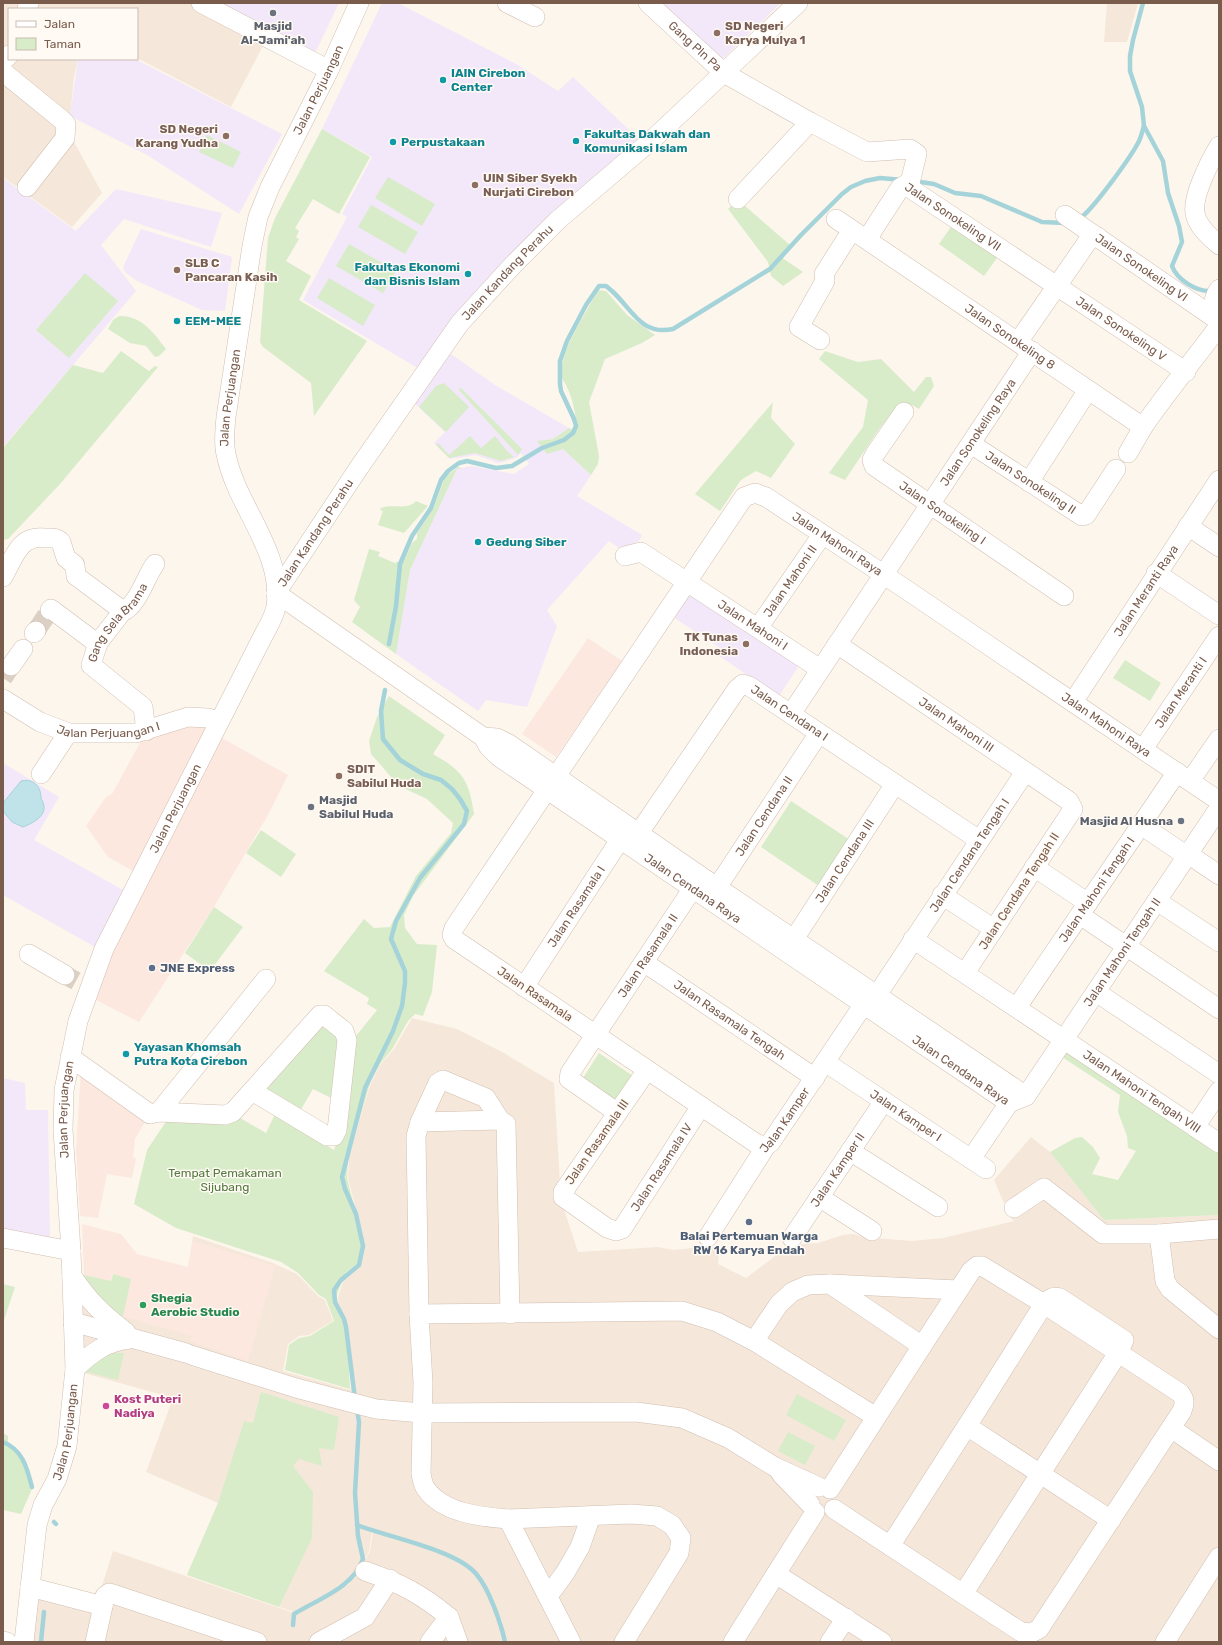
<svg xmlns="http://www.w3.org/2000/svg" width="1222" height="1645" font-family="Rubik,sans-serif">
	<rect width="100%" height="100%" fill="#fdf6ec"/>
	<g fill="#f5e8da">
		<polygon points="3,3 215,3 264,44 231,107 137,58 137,9 9,9 9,59 78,59 74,77 70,119 73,140 102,193 72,227 3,177"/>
		<polygon points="1107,3 1138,3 1127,42 1104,42"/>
		<polygon points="412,1018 457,1029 504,1053 554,1083 561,1200 578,1252 658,1247 673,1250 710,1246 719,1249 718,1264 746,1278 783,1250 800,1244 818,1243 843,1235 853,1234 863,1237 912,1241 943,1238 1014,1221 1010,1217 994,1180 1031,1137 1050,1152 1104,1220 1219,1215 1219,1642 504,1642 503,1623 491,1594 471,1566 432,1549 372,1530 369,1552 348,1583 294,1612 187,1575 218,1503 146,1472 173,1398 77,1371 74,1273 111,1281 188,1268 193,1236 273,1263 297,1274 318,1296 325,1300 333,1321 309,1335 299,1336 288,1344 283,1371 351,1390 348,1327 337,1300 346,1273 361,1261 363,1237 348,1178 349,1158 359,1121 371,1083 380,1065 394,1049"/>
		<polygon points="373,1531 432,1550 470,1567 490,1595 502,1623 503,1642 28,1642 35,1580 99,1595 113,1551 294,1613 349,1584 370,1552"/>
	</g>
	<g fill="#fde8e0">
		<polygon points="588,638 622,661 556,757 522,734"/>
		<polygon points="177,724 206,724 204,728 288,775 268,815 215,905 139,1022 94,999 114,948 149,880 108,857 86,826 106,797 112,794 142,739"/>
		<polygon points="81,1069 148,1117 135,1139 133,1157 136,1159 132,1178 107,1174 98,1218 80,1216 76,1149"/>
		<polygon points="82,1224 121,1234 137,1254 188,1267 193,1241 275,1266 248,1361 190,1341 192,1336 123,1316 131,1279 112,1274 111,1281 84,1275"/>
	</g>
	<g fill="#f3e8fa">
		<polygon points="216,3 339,3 316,51 308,52"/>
		<polygon points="382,3 398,3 518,65 558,91 573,77 643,143 421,370 303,300 347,217 342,214 372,157 322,129"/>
		<polygon points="651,3 781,3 718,63"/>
		<polygon points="78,59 135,59 282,134 239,214 147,155 70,116"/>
		<polygon points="3,178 76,231 116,189 222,213 211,247 124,219 101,245 136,291 3,447"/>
		<polygon points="141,229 232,257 225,311 202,310 137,281 125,272 123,267"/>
		<polygon points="451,354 495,385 569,428 553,439 538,441 563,449 591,475 577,496 642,535 639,541 620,549 609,541 547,610 557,626 527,707 486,700 478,711 396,654 410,570 457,469 471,466 514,474 529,464 521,453 516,458 498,463 476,455 450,459 434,443 445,432 413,402"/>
		<polygon points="690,592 802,661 779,696 716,654 720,648 673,617"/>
		<polygon points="3,763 59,797 34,840 123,890 95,947 3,895"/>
		<polygon points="3,1078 25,1083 26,1110 48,1110 50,1240 3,1229"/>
	</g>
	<g fill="#d8ecc9">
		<polygon points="322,129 370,157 339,214 313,199 295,228 299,231 296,237 299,239 286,261 311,276 299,300 367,341 314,416 311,383 263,347 260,342 268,238 275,218"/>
		<polygon points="207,135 241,152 233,168 199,152"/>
		<polygon points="388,177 435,204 422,226 375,198"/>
		<polygon points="735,202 744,205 790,245 781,257 803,272 783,286 771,276 768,262 728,209"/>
		<polygon points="371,205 418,232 405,254 358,227"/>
		<polygon points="953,224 999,255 984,276 939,244"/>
		<polygon points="349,244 396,271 383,293 336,266"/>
		<polygon points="85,273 118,301 69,358 36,330"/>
		<polygon points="329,278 375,305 363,326 317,298"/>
		<path d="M598,290L606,291L627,315L655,335L642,343L605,359L589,402L599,456L598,464L591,475L563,449L547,454L537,441L553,439L569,428L576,432C577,417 573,399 566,385C565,382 562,380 562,377C557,354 588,310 598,290Z"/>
		<path d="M119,316C141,315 154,333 166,349L159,356L155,357L146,346L130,343L108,329L113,320Z"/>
		<polygon points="121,351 149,371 155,366 158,367 60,484 8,539 3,540 3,448 73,365 103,373"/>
		<polygon points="825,351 858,362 881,359 914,392 926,377 931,377 934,386 919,409 912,405 898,406 879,429 845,480 829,473 863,427 868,400 819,359"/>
		<polygon points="444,383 469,407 446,432 419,407 436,386"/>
		<polygon points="460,387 522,449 518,455 459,390"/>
		<polygon points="773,402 771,418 795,444 771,478 756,471 741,480 720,511 695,494"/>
		<polygon points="470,436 481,448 495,436 507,451 514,457 501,461 475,453 449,458 436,445 438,443 449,455"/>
		<polygon points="458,467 462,468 457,469 410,570 396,654 352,622 360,607 354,600 369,549 380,552 378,556 395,563 405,558 412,543 417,539 417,533 434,507 445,477"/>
		<path d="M416,501L428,506L404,533L378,525L383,511L380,510L381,508C393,503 407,511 416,501Z"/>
		<polygon points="1125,660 1161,683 1150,701 1113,678"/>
		<path d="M389,696L445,735L433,754C463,771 469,780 474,814L413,896L404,915L405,928L417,944L437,945L432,992L423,1016L415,1014L408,1021L393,1048L380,1064L370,1083L348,1158L347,1178L362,1237L360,1261L345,1273L335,1300L347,1327L350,1389L285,1370L289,1345L299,1338L310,1336L334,1321L326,1299L319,1295L298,1273L281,1262L176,1228L134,1204L147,1150L169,1117L242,1119L266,1133L275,1114L334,1150L341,1130L345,1105L313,1089L300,1111L263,1091L283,1071L331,1008L348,1021L346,1027L356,1036L377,1010L367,1004L369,998L324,971L364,919L374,928L390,927L416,876L451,833L453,823L427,799L399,786L371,754L369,741L377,717Z"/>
		<polygon points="791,801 853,842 822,888 761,847"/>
		<polygon points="261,830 296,854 281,877 246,853"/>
		<polygon points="214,907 243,927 210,971 185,953"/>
		<polygon points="1065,1047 1219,1148 1219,1215 1104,1220 1050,1152 1075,1138 1082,1137 1093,1147 1100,1158 1092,1174 1118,1180 1136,1151 1128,1148 1127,1136 1118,1112 1120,1095 1059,1055"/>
		<polygon points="599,1053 636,1078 620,1103 583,1078"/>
		<polygon points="113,1274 131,1279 123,1316 117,1314 87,1284 84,1275 111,1281"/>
		<polygon points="3,1284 15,1287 3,1323"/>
		<polygon points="111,1353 124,1353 118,1380 86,1372 98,1358"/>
		<polygon points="261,1392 339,1417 334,1450 319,1448 322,1466 299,1459 293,1466 313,1492 312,1538 279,1607 187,1575 218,1503 244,1421 253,1423"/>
		<polygon points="797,1394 846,1420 834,1441 786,1415"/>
		<polygon points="788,1432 815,1446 805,1465 778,1451"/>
		<polygon points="3,1433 8,1436 8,1442 22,1460 32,1489 21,1514 3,1510"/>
	</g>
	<path fill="#bfe3e8" stroke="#a5d3da" d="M21,781C33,778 41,786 41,798C42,801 44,803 44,807C45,817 31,824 23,827L12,822L3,811V803Z"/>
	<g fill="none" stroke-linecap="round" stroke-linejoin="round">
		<g stroke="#a5d3da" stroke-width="4.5">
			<path d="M1143,3L1133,40L1130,56V71L1142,107L1144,126L1163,161L1168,193L1179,226L1182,242L1172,266C1177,280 1197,292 1211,291"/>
			<polyline points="914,181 934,184 955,193 981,196 1042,222 1065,223"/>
			<path d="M1079,219C1092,211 1130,158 1138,143C1141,138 1142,132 1144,126"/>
			<path d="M389,644L396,606L400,564L412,536L431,508L441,480L448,471L459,463L467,461L496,468L512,466L542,448L564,440L573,433L576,426L574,419L561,391L560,384V361L567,341L586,305L599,286H606L612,291C632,309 641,336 673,329L770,269L801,235L842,194L851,187L865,181L880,178L903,180"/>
			<polyline points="355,1399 346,1327 344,1319 335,1302 334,1290 341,1280 359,1265 363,1246 356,1214 345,1189 342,1177 365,1088 393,1031 402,1006 405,983 405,971 391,939 396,921 420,878 464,824 467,811 460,799 452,789 441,780 423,774 400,760 383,739 381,711 385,690"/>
			<path d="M3,1442C23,1450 27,1468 32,1487"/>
			<polyline points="54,1522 56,1524"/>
			<path d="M357,1525C387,1537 458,1550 477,1575C489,1589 501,1623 505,1642"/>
			<path d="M293,1625L294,1614C318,1599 353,1588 363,1559L358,1536L355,1493L359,1422L357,1409"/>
			<polyline points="41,1642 44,1612"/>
		</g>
		<g stroke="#dcd0c4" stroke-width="19" stroke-dasharray="19 10" stroke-linecap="butt">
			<polyline points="36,631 50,610"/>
			<polyline points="3,678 11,666"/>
			<polyline points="65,975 76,981"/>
		</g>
		<defs>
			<g id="minor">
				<polyline points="201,3 329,70"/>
				<polyline points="507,3 535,17"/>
				<path id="s1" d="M648,3L724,73L810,122L867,152L910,149L917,154L909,187"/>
				<polyline points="27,9 29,3"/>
				<polyline points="3,61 9,55"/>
				<polyline points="3,72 61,119 66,124 65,138 27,187"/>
				<path d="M1219,146C1210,161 1192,196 1195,213C1197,226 1210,237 1219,245"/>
				<polyline points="738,199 810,122"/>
				<path id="s2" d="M1065,215L1219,321"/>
				<path id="s3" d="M836,219L1143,427L1128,453"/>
				<path id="s4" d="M867,239L900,188L905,185L1186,372"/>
				<path d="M1215,318C1212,307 1213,298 1219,289"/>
				<polyline points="820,340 799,327 825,281 824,274 852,230"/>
				<polyline points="1018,342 1088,241 1092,237 1098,237"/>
				<path id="s5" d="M904,412L875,454L872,460L874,466L1064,596"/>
				<path d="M1143,427C1167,392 1194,360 1219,326"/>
				<path id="s6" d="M971,444L1082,516L1086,515L1116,469"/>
				<polyline points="1029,482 1088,390"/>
				<polyline points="1188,526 1219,547"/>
				<path id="s7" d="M625,556L641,552L820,669"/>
				<polyline points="1156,573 1219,615"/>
				<path d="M3,577C14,558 19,535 44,538C51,538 56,537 61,542L66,558L75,565L76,576L123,611"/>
				<path id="s8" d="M276,593L483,737L488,746L499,757L1009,1103"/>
				<path id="s9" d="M276,593L358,469L460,323L513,265L558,220L653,139L798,3"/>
				<polyline points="50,610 51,609 98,644"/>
				<path id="s10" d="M758,628L822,535"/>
				<polyline points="34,633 36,631"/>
				<path id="s11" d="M837,644L1069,801L1073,809L965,973"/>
				<polyline points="11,666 23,649"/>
				<path id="s12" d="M3,699L40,722L69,733H136L188,717L208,718L219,722"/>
				<path id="s13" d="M1073,702L1219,480"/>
				<path id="s14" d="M791,714L1032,351"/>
				<path id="s15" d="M146,731L143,707L91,665L98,643L122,612C138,605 145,578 155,564"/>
				<polyline points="483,737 497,738 509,744 718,888 1026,1096 1009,1103"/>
				<path id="s16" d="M1143,749L1219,636"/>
				<polyline points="41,774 68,733"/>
				<polyline points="1190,781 1219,739"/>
				<polyline points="1141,825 1187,856"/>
				<path id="s17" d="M632,843L737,689L743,684L749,686L979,840"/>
				<polyline points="1188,854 1219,875"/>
				<polyline points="1034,867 1088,903"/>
				<polyline points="942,895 994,929"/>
				<path id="s18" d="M710,898L819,733"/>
				<polyline points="1157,901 1219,942"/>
				<polyline points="1080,915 1219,1009"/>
				<path id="s19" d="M794,939L895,784"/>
				<path id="s20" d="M913,939L1219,1143"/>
				<polyline points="29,954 65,975"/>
				<path id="s21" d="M645,963L815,1078"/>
				<path id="s22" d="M524,987L627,829"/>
				<polyline points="1096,992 1219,1074"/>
				<path id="s23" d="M1017,1007L1177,772"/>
				<polyline points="70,1057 150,1114 159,1112 225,1115 233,1112 320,1015 324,1015 344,1031 347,1040 337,1130 334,1136 327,1136 252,1091"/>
				<path id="s24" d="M825,1062L986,1169"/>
				<path id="s25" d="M647,1070L563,1192V1197L607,1228L616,1231L622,1229L701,1106"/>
				<path id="s26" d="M1026,1096L1219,808"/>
				<polyline points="159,1112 266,979"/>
				<path id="s27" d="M614,1118L615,1111L569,1079L570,1073L699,879"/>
				<polyline points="420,1122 438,1083 443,1080 486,1098 500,1120"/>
				<polyline points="1195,1127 1219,1091"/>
				<path id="s28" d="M766,1146L757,1144L454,939L452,935L454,928L744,497L755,493L766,497L883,574L1219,801"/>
				<polyline points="850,1151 938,1207"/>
				<polyline points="971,1159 1009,1103"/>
				<polyline points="819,1197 872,1231"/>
				<polyline points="1014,1208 1044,1188 1103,1234 1159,1234"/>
				<polyline points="1219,1229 1159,1234 1165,1281 1170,1289 1219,1329"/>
				<path id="s29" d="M708,1237L766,1146L771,1142L864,1004L877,995L1025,772"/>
				<polyline points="3,1238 71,1251"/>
				<path id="s30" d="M792,1238L884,1101"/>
				<path d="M72,1276C89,1301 102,1314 126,1332"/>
				<polyline points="830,1284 958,1290"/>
				<polyline points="419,1314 416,1136 420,1122 500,1120 506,1124 510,1314"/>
				<polyline points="73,1322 186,1353"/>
				<polyline points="754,1341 876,1417"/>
				<polyline points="191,1355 296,1388 376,1409 422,1413 636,1412 682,1418 728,1438 775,1467 819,1487"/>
				<path d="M75,1369C91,1353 107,1341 130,1339"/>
				<polyline points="1171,1428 1219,1461"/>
				<polyline points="781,1474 810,1504"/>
				<path d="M834,1509L963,1594L1118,1353L1124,1340L1060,1298C1053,1296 1050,1298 1044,1304L982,1266H977L971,1271L922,1346"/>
				<polyline points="508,1519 571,1642"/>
				<polyline points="890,1546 967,1426 1111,1520"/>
				<path d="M365,1571C400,1583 421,1594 449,1617L430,1642"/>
				<polyline points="776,1574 882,1642"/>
				<polyline points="30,1587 103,1606 95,1642"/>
				<path d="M963,1594L1021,1632L1031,1633L1039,1629L1182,1411C1185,1403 1185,1399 1180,1393L1044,1304L967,1426"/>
				<polyline points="548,1596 565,1573 580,1547 591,1516"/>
				<polyline points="103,1606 105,1596 109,1593 113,1594 257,1642"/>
				<polyline points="449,1617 458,1642"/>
				<polyline points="3,1641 7,1642"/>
				<path id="s31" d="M24,1642L37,1525L43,1505L57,1479L67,1446L75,1369L71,1251L63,1130L64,1090L78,1021L104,949L261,640C266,630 274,618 276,607C284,552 236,506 226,454C223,442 225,430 226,417L252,246L258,217L270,187L329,70L359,3"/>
				<polyline points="319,1642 365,1617 390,1579"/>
				<path d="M624,1642L679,1553L681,1538L672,1525L657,1516L631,1514L508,1519C481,1517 443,1513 426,1489C423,1485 422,1479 421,1474L423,1383L419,1314L682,1311L717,1322L754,1341L779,1304L792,1292L808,1285L830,1284L922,1346L830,1489"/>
				<polyline points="733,1642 815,1512"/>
				<polyline points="830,1642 846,1618"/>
				<polyline points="1165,1642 1219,1557"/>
			</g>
		</defs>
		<use href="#minor" stroke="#d1beb0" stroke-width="20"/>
		<use href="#minor" stroke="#fff" stroke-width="19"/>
	</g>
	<g fill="#6b7280" stroke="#fffaf3" stroke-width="1.5">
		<circle cx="273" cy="13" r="4"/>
		<circle cx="311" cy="807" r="4"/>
		<circle cx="1181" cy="821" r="4"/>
	</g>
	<g fill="#8d6e63" stroke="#fffaf3" stroke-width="1.5">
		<circle cx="717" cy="33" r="4"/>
		<circle cx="226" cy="136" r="4"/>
		<circle cx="475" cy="185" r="4"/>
		<circle cx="177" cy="270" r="4"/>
		<circle cx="746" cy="644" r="4"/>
		<circle cx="339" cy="776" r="4"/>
	</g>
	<g fill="#0f9aa8" stroke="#fffaf3" stroke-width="1.5">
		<circle cx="443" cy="80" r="4"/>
		<circle cx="576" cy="141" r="4"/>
		<circle cx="393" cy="142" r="4"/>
		<circle cx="468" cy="274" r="4"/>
		<circle cx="177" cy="321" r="4"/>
		<circle cx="478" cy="542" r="4"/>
		<circle cx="126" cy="1054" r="4"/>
	</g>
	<g fill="#5c6f8a" stroke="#fffaf3" stroke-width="1.5">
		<circle cx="152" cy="968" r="4"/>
		<circle cx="749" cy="1222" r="4"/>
	</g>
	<circle fill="#2e9e5b" stroke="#fffaf3" stroke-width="1.5" cx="143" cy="1305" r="4"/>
	<circle fill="#d1479c" stroke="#fffaf3" stroke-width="1.5" cx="106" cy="1406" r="4"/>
	<g text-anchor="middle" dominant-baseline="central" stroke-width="3" stroke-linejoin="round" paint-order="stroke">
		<g font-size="12" font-weight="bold" fill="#5b616d" stroke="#fffaf3">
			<text x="273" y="26">Masjid<tspan x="273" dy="14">Al-Jami'ah</tspan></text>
			<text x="319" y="800" text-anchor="start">Masjid<tspan x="319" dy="14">Sabilul Huda</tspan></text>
			<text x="1173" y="821" text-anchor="end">Masjid Al Husna</text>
		</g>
		<g font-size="12" font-weight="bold" fill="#785e54" stroke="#fffaf3" text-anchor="start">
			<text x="725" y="26">SD Negeri<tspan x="725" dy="14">Karya Mulya 1</tspan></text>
			<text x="218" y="129" text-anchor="end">SD Negeri<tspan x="218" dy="14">Karang Yudha</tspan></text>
			<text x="483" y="178">UIN Siber Syekh<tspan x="483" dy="14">Nurjati Cirebon</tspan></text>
			<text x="185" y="263">SLB C<tspan x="185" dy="14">Pancaran Kasih</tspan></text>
			<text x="738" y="637" text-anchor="end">TK Tunas<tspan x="738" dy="14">Indonesia</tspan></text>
			<text x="347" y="769">SDIT<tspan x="347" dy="14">Sabilul Huda</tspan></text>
		</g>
		<g font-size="12" fill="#7a5c4d" stroke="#fffaf3">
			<text stroke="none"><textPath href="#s1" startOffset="64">Gang Pln Pa</textPath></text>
			<text stroke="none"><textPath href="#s31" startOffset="1633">Jalan Perjuangan</textPath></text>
			<text stroke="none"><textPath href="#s4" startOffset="124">Jalan Sonokeling VII</textPath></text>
			<text stroke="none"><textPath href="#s2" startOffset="93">Jalan Sonokeling VI</textPath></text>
			<text stroke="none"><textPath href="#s9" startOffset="396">Jalan Kandang Perahu</textPath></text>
			<text stroke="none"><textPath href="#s4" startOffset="326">Jalan Sonokeling V</textPath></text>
			<text stroke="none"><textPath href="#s3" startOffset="210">Jalan Sonokeling 8</textPath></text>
			<text stroke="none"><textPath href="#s31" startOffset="1309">Jalan Perjuangan</textPath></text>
			<text stroke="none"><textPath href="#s14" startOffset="338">Jalan Sonokeling Raya</textPath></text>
			<text stroke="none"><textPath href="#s6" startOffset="71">Jalan Sonokeling II</textPath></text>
			<text stroke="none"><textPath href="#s5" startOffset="147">Jalan Sonokeling I</textPath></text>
			<text stroke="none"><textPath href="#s9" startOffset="72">Jalan Kandang Perahu</textPath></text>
			<text stroke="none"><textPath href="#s28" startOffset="1015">Jalan Mahoni Raya</textPath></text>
			<text stroke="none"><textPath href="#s10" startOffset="57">Jalan Mahoni II</textPath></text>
			<text stroke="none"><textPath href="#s13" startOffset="133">Jalan Meranti Raya</textPath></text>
			<text stroke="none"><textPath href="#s15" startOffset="142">Gang Sela Brama</textPath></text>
			<text stroke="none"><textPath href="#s7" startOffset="150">Jalan Mahoni I</textPath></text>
			<text stroke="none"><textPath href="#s16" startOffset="68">Jalan Meranti I</textPath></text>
			<text stroke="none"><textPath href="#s17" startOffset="249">Jalan Cendana I</textPath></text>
			<text stroke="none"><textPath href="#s28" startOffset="1339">Jalan Mahoni Raya</textPath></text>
			<text stroke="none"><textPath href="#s11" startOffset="144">Jalan Mahoni III</textPath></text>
			<text stroke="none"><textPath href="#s12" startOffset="114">Jalan Perjuangan I</textPath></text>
			<text stroke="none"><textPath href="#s31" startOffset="864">Jalan Perjuangan</textPath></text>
			<text stroke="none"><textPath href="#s18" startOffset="98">Jalan Cendana II</textPath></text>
			<text stroke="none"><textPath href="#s29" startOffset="464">Jalan Cendana Tengah I</textPath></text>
			<text stroke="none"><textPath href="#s19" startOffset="93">Jalan Cendana III</textPath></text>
			<text stroke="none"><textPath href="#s8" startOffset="512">Jalan Cendana Raya</textPath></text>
			<text stroke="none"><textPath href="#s23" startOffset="142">Jalan Mahoni Tengah I</textPath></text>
			<text transform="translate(1019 891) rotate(-57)">Jalan Cendana Tengah II</text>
			<text stroke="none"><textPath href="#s22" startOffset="96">Jalan Rasamala I</textPath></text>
			<text stroke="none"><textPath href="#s26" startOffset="173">Jalan Mahoni Tengah II</textPath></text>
			<text stroke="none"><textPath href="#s27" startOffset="210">Jalan Rasamala II</textPath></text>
			<text transform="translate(535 994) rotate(34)">Jalan Rasamala</text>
			<text stroke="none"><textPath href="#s21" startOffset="102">Jalan Rasamala Tengah</textPath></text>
			<text stroke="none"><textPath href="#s8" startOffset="836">Jalan Cendana Raya</textPath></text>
			<text stroke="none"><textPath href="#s20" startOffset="275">Jalan Mahoni Tengah VIII</textPath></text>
			<text stroke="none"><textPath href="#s31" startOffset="540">Jalan Perjuangan</textPath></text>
			<text stroke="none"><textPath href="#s24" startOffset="97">Jalan Kamper I</textPath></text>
			<text stroke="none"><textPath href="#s29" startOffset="140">Jalan Kamper</textPath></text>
			<text transform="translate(597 1142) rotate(-55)">Jalan Rasamala III</text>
			<text stroke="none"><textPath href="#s25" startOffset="296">Jalan Rasamala IV</textPath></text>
			<text stroke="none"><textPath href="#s30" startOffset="82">Jalan Kamper II</textPath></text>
			<text stroke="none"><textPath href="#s31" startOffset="216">Jalan Perjuangan</textPath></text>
		</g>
		<g font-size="12" font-weight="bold" fill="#0d838f" stroke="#fffaf3" text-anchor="start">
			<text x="451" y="73">IAIN Cirebon<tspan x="451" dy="14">Center</tspan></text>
			<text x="584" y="134">Fakultas Dakwah dan<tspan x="584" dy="14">Komunikasi Islam</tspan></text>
			<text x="401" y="142">Perpustakaan</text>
			<text x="460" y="267" text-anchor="end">Fakultas Ekonomi<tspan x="460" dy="14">dan Bisnis Islam</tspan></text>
			<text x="185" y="321">EEM-MEE</text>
			<text x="486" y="542">Gedung Siber</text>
			<text x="134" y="1047">Yayasan Khomsah<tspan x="134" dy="14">Putra Kota Cirebon</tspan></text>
		</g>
		<g font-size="12" font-weight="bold" fill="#4e5e75" stroke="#fffaf3" text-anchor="start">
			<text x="160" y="968">JNE Express</text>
			<text x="749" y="1236" text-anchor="middle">Balai Pertemuan Warga<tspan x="749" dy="14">RW 16 Karya Endah</tspan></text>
		</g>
		<g font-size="12" fill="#537a41" stroke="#fffaf3">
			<text x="225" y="1173">Tempat Pemakaman<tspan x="225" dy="14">Sijubang</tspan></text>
		</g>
		<g font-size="12" font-weight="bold" fill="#27864d" stroke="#fffaf3" text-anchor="start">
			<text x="151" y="1298">Shegia<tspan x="151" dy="14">Aerobic Studio</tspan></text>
		</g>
		<g font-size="12" font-weight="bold" fill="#b23c85" stroke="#fffaf3" text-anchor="start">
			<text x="114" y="1399">Kost Puteri<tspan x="114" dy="14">Nadiya</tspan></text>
		</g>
	</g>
	<rect width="1222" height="1645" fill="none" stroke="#7a5c4d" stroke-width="8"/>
	<rect x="8" y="8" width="130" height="52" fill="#fffaf3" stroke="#cabbb1"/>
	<rect x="16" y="21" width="20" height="6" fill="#ffffff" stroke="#cabbb1"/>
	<text x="44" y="28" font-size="12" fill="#7a5c4d">Jalan</text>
	<rect x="16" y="38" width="20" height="12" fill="#d8ecc9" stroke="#cabbb1"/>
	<text x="44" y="48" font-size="12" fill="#7a5c4d">Taman</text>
</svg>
